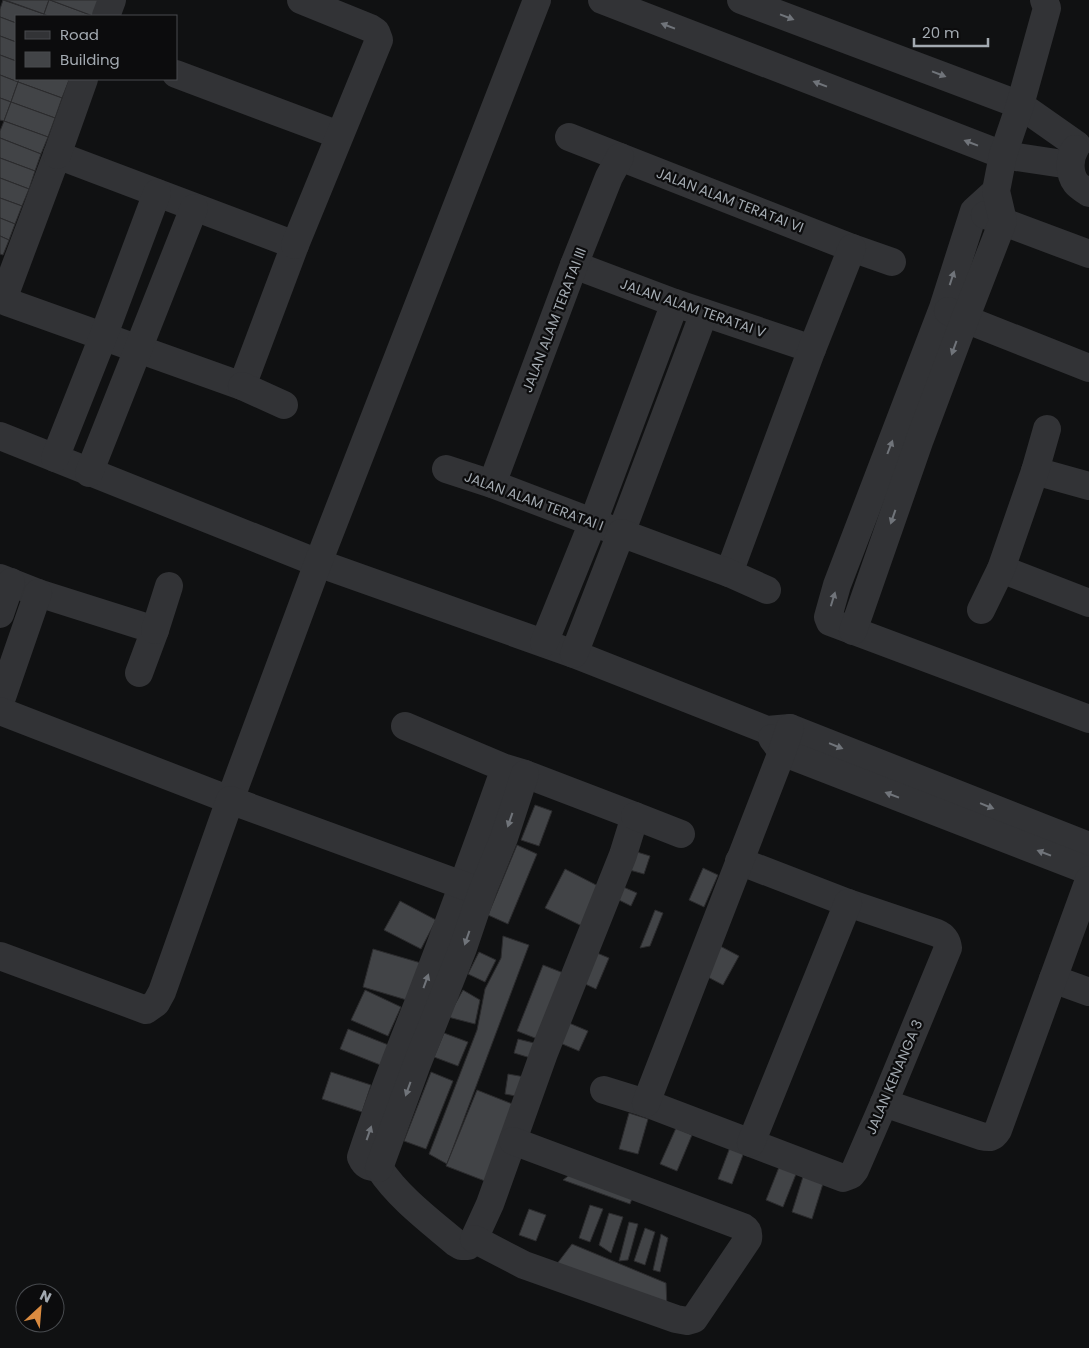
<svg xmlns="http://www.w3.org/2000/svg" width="1089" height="1348" font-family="Poppins,sans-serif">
	<rect width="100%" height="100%" fill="#101112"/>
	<g fill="#424447" stroke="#2b2b2d">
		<polygon points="3,0 44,14 43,16 16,16 16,23 0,17 0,9"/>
		<polygon points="5,0 49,0 44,14"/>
		<polygon points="49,0 50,0 93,16 48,16 44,14"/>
		<polygon points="50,0 99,0 93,16"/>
		<polygon points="0,17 16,23 16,42 0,36"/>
		<polygon points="0,36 16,42 16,61 0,55"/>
		<polygon points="0,55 16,61 16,79 19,79 18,82 0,75"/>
		<polygon points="0,75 18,82 11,102 0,98"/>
		<polygon points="19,79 64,79 69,80 62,98 18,82"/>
		<polygon points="18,82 62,98 55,118 11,102"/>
		<polygon points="0,98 11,102 4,121 0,120"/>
		<polygon points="11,102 55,118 48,137 4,121"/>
		<polygon points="4,121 48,137 41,154 0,138 0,131"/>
		<polygon points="0,138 41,154 35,171 0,158"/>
		<polygon points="0,158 35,171 29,189 0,178"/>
		<polygon points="0,178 29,189 22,206 0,198"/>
		<polygon points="0,198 22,206 15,224 0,218"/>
		<polygon points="0,218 15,224 9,240 0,236"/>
		<polygon points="0,236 9,240 3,255 0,254"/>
		<polygon points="535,805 552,811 539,846 521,840"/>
		<polygon points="517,845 537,854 508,924 488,915"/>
		<polygon points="637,852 650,856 644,874 626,869"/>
		<polygon points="703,868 718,875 704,907 689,900"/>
		<polygon points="565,869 602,888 582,926 545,908"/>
		<polygon points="621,886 637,893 631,906 615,898"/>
		<polygon points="400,901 436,920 421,949 384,930"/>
		<polygon points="655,910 663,913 650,946 640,948"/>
		<polygon points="503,936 529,945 447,1164 429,1154 477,1030 485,989 501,958"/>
		<polygon points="720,946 739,956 723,985 704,975"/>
		<polygon points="373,949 421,963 410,1001 363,987"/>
		<polygon points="479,952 496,960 485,982 468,974"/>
		<polygon points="597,953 609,958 596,989 583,983"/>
		<polygon points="543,965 566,974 540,1040 517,1031"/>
		<polygon points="365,990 401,1007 388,1036 351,1020"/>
		<polygon points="463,990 480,1000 475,1024 448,1017"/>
		<polygon points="569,1023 588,1031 579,1051 560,1043"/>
		<polygon points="348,1029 391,1046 383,1066 340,1049"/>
		<polygon points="444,1033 468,1042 458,1066 434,1057"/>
		<polygon points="518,1039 538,1044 534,1059 514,1053"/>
		<polygon points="331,1072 371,1085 362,1112 322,1099"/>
		<polygon points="431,1072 453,1081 426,1149 404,1141"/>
		<polygon points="508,1074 525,1077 521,1097 505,1094"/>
		<polygon points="477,1090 520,1107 490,1183 446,1166"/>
		<polygon points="629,1113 648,1119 638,1154 619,1149"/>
		<polygon points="676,1128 692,1135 677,1171 660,1164"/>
		<polygon points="732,1142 746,1147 732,1184 718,1179"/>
		<polygon points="783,1157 800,1164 783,1207 766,1200"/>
		<polygon points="585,1163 638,1183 630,1204 563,1180"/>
		<polygon points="806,1167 826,1174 812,1219 792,1212"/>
		<polygon points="590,1205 603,1209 590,1242 579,1238"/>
		<polygon points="529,1209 546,1215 536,1241 519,1235"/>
		<polygon points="609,1213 623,1217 611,1253 599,1245"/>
		<polygon points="629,1222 638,1224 628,1260 619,1261"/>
		<polygon points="645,1228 655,1232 645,1265 634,1261"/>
		<polygon points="661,1234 668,1238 660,1272 653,1270"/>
		<polygon points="572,1244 666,1283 667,1308 553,1269"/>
	</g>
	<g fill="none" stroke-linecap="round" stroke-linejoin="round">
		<g stroke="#323336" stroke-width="28">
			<polyline points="602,0 1003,155 1070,165"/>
			<polyline points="741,0 1020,105 1077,145"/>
			<polyline points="106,16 112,0"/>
			<polyline points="176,74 339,135"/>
			<polyline points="569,137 852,248 892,262"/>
			<path d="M1075,149C1069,158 1069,174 1076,183C1079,187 1085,190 1089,193"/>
			<polygon points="57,155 295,245 242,386 7,302 5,294"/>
			<polyline points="57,155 84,79"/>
			<polyline points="996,191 974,211 943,308 837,585 828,617 830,622 1089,719"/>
			<polyline points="985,215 1089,254"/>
			<polyline points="295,245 379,40 376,32 370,28 301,0"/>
			<polyline points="574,265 675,303 812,349"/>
			<polyline points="948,311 965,319 1089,368"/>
			<polyline points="242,386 284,405"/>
			<polyline points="0,436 318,563 574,654 767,730 790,728 1089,846"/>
			<polyline points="55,458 103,337 157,193"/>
			<polyline points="446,469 492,484 621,533 704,313"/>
			<polyline points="1035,471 1089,486"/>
			<polyline points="89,473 194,208"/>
			<polyline points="492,484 574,265 609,177 620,157"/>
			<polyline points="1001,569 1089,603"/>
			<polyline points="729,573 812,349 852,248"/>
			<polyline points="0,578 38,593 155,630 139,673"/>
			<polyline points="981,610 1001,569 1035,471 1047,429"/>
			<polyline points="0,614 11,582"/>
			<polyline points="155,630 169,586"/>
			<polyline points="853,631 920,439 965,319 1003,221 996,191 1003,155 1020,105 1047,8 1044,0"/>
			<polyline points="544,643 593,522 675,303"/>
			<polyline points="574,654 621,533 729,573 767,590"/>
			<polyline points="0,703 38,593"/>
			<polyline points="0,711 230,800 318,563 537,0"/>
			<path d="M405,726L505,768L525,774L635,816L623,855L544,1053L490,1204L474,1239L468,1246H461L456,1243C429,1220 399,1198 379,1168C369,1167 365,1166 361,1157C378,1105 398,1054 418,1004C448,926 477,847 505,768"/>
			<polyline points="772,738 782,752 1089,871"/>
			<polyline points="635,816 681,834"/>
			<polyline points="0,956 146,1010 156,1003 162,992 230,800 462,885 482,892"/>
			<polyline points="1053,979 1089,992"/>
			<path d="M604,1090L646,1103L843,1178L851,1175L855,1170L884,1103L948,948C947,940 944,936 937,933L848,903L739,861"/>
			<polyline points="646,1103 782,752 790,728"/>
			<path d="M884,1103L981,1136C990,1138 993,1138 998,1130L1089,880"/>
			<polyline points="751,1143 848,903"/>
			<polyline points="379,1168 417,1064 463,948 482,892 504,838 525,774"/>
			<path d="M474,1239L524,1265L676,1319L687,1321L694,1319L748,1239C749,1233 748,1230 743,1227L513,1141"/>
		</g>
	</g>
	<defs><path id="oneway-solid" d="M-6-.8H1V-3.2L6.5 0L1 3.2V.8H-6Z" transform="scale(1.25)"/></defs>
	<g fill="#70747a">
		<use href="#oneway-solid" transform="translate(787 17) rotate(21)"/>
		<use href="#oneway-solid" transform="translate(668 26) rotate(-159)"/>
		<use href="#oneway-solid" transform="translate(939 74) rotate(21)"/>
		<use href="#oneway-solid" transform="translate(820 84) rotate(-159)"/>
		<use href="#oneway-solid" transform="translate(971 143) rotate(-159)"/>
		<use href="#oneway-solid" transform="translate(952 278) rotate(-72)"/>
		<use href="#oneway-solid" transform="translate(954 348) rotate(110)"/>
		<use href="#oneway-solid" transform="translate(890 447) rotate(-69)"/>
		<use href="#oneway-solid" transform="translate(893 517) rotate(109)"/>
		<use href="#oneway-solid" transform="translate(833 599) rotate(-73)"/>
		<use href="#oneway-solid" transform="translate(836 746) rotate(22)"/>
		<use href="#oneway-solid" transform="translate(892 795) rotate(-159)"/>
		<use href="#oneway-solid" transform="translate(987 806) rotate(22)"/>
		<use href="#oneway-solid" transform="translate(510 820) rotate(109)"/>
		<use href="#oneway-solid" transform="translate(1044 853) rotate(-159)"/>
		<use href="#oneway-solid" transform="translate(467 938) rotate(109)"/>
		<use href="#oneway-solid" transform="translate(426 981) rotate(-70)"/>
		<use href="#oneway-solid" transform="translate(408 1089) rotate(110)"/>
		<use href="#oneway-solid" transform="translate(369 1133) rotate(-71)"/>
	</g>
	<g text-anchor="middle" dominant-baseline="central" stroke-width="4.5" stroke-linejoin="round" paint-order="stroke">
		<g font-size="14" fill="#a3aab1" stroke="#0c0c0d">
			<text transform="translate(730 200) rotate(21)">JALAN ALAM TERATAI VI</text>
			<text transform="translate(693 308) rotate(19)">JALAN ALAM TERATAI V</text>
			<text transform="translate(554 320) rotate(-69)">JALAN ALAM TERATAI III</text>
			<text transform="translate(534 501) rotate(20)">JALAN ALAM TERATAI I</text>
			<text transform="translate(894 1077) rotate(-67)">JALAN KENANGA 3</text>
		</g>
	</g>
	<rect x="15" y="15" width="162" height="65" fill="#0c0c0d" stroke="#484b4f"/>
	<rect x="25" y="31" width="25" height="8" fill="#323336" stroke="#484b4f"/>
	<text x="60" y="40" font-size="15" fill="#a3aab1">Road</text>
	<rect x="25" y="52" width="25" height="15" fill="#424447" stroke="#484b4f"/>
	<text x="60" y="65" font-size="15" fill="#a3aab1">Building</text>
	<g transform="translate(40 1308) rotate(26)"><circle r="24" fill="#0c0c0d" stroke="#484b4f"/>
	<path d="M0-4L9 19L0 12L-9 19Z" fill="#da8b40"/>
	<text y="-8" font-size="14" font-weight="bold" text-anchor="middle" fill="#a3aab1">N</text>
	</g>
	<path d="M914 38v8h74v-8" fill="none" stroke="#a3aab1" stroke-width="2.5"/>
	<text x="922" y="38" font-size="15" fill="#a3aab1" stroke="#0c0c0d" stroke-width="4" paint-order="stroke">20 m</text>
</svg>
